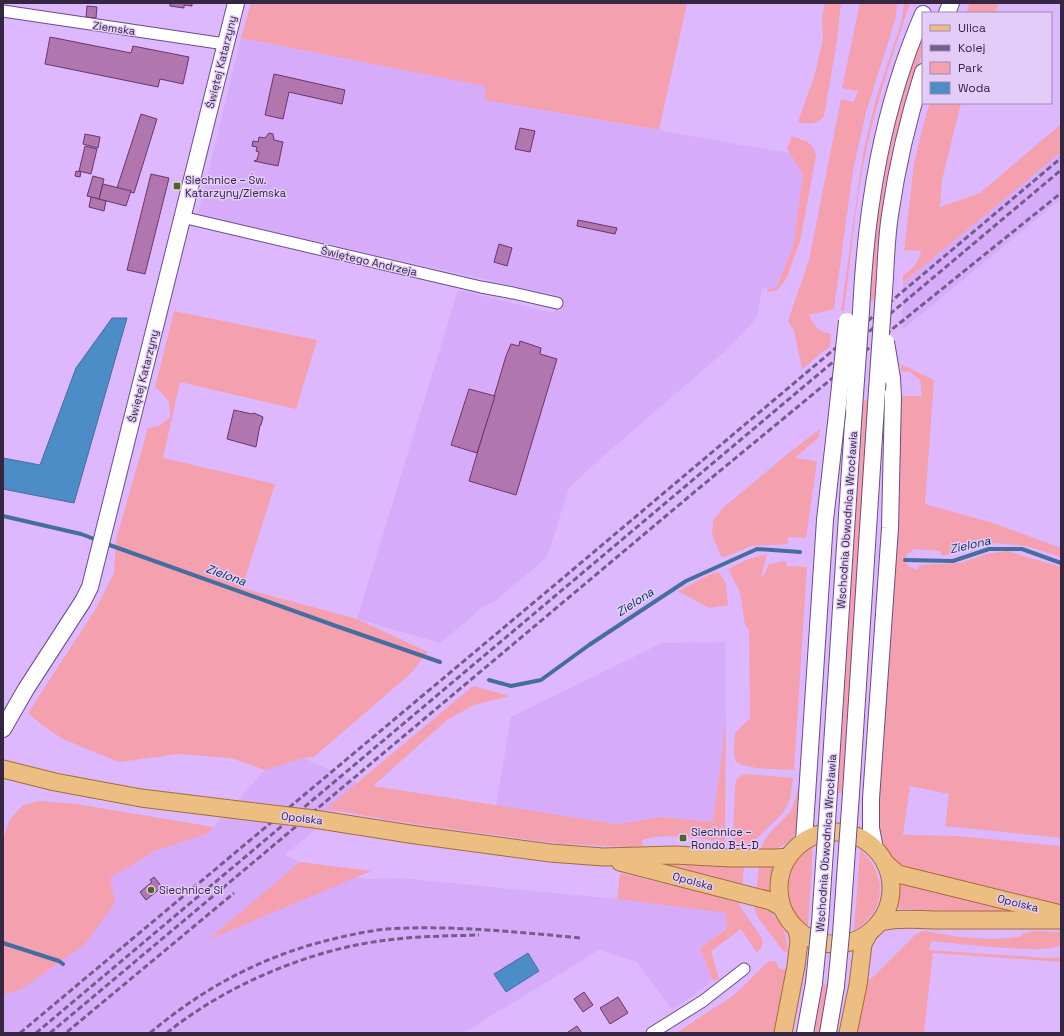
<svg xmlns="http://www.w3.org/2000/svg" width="1064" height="1036" font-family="'Space Grotesk',sans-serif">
	<rect width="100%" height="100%" fill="#ddb8ff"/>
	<g fill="#d6acfa">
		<polygon points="241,38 485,86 485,100 789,153 803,174 793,246 775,288 762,289 758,312 755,320 724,352 601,458 569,488 547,557 494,602 484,606 440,643 357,619 458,290 554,313 559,296 198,215"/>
		<polygon points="1061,152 1061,199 902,330 903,283"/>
		<polygon points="725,642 726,722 714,822 662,817 617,824 496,806 511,717 662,643"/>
		<polygon points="304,758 366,787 285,855 300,862 364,879 400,878 617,899 726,913 727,927 700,948 713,981 672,1010 637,962 599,950 463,1033 3,1033 3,995 19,989 110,878 155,851 207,834 265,770"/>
	</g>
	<g fill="#f4a0ae">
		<polygon points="251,3 687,3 659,130 485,100 485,86 241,38"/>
		<path d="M825,3H841L837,41L824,116C818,125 807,124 798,122L815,74L823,39L822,18Z"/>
		<path d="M860,3H897L896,17L866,112L853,171L834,309L809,315C814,326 819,332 831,334L830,346L802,369L794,330L788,321L809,260L841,99L854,102L858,91L842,88Z"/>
		<path d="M904,3H910C891,59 872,114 862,172C854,218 850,265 844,311H841L863,154L875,102L902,20Z"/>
		<polygon points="970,3 999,3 995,13 966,13"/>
		<path d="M923,38V51L916,71L894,142L889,170L884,201L875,298L868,305C871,272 874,240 878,208C885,154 901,88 923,38Z"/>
		<path d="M930,103H961L942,180L940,207L980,193L1061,124V152L903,283V275C913,269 919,262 921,251L904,250L914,164L922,129Z"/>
		<path d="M792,136C805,141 813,141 816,156L800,242L786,279L782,285L775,291L767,292V289L776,288L793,246L803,174L787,149Z"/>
		<path d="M174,311L317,340L296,409L180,382L163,458L275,484L242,588L357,619L428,652L410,674L314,757L304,758L265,770L231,758L179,754L119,762L63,739L42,725L28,713L95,610L114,573L116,540L148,428L159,426L170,417C171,401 167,397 155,387Z"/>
		<polygon points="901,364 934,380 925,504 993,523 1061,548 1061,557 1026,546 997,543 942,556 940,551 914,549 907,554 905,560 908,566 918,570 919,565 960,563 986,554 1007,551 1061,567 1061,838 945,826 949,794 910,786 903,835 958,836 1061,846 1061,905 898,866 881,842 879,837 878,819 893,571 899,396 922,396 920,380 910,372 901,371"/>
		<polygon points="869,398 844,793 838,793 863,402"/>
		<polygon points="820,429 819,437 795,458 817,461 806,538 788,537 788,544 751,546 722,558 712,535 713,521 723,508 785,456"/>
		<path d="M767,554L761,577H763L769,564L786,561L787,566L807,567L794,770C782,769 743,770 736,761C732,755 735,740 735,733L750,718L749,630L745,625L740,592L728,569L746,560Z"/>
		<polygon points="719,572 726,584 728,605 709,608 678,591 713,573"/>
		<path d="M473,686L510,696L474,705L447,720L373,786L617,824L662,817L713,822L726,722L725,842C700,839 667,832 642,840L643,846L632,847L562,844L407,823L326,809Z"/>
		<path d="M746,774L793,778L790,799L787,806L782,814L752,843L747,846L735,844L733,837L735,785C737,778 739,776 746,774Z"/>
		<path d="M800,784L797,831C787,846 778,850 761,851C762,835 780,825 789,813C796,804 795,793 800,784Z"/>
		<polygon points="39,801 76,804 214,827 207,834 155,851 110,878 115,903 85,944 23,988 3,995 3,840 9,821 23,805"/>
		<path d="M813,846L808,926C800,922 795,915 792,907C780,883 792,859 813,846Z"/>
		<path d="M860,850C888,873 887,912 854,930Z"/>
		<polygon points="300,862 371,871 208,940"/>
		<polygon points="651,862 744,866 742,887"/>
		<path d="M759,866H772C773,871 770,885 770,892L768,893L756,890Z"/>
		<path d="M620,873L740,901L739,905L762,938C764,945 761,949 757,953L741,929L711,951L719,979L713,981L700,948L727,928L726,913L617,899Z"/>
		<polygon points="900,884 1018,912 920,910 896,908 898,900"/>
		<path d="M754,906C758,907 764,908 767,910C782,919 787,935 788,952H784L757,916Z"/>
		<path d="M925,931C956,937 990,942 1022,936L1021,934L1035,931L1061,932V945C1047,955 955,943 932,941L929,950L1048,958L1061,957V962L933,953L924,1033H856L866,979H871L915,935L920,932Z"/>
		<polygon points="769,961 776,962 779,968 788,970 778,1033 676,1033 734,995"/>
		<polygon points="821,984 828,985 821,1028 820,1033 812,1033"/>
	</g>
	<g fill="#4c8cc7" stroke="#456d9f">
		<polygon points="112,318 127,318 74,503 3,489 3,458 40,465 76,368"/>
		<polygon points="528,953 539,971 506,992 494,974"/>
	</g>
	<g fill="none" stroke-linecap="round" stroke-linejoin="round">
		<g stroke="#456d9f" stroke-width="4">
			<polyline points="3,516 81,534 97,540"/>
			<polyline points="104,543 336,626 440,662"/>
			<polyline points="905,560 953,561 989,549 1022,549 1061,563"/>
			<polyline points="489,680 511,686 541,680 589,645 686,581 757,549 800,552"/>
			<polyline points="3,943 59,961 63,964"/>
		</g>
	</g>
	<g fill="#b076ad" stroke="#6b356a">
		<polygon points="170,3 192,3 192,6 184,5 184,8 170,6"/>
		<polygon points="87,6 97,7 96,18 86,17"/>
		<polygon points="50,37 131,53 133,46 189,57 183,84 160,79 158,87 45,64"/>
		<polygon points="274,74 345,90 342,104 289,92 283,119 265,115"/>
		<polygon points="141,114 157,119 134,193 117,188"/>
		<polygon points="520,128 535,131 530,152 515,149"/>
		<polygon points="269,133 273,134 274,140 283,142 278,166 254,161 257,160 259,152 256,151 257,147 252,146 253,141 258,142 259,137 265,138"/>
		<polygon points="85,134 100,137 98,148 83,144"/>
		<polygon points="85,146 97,149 91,174 79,171"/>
		<polygon points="76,171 81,172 80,177 75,176"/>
		<polygon points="151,174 169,178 145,274 127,270"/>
		<polygon points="93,176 104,179 99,199 87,196"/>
		<polygon points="103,184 131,191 126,206 99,199"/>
		<polygon points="91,197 106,201 104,211 89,207"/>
		<polygon points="578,220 617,228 615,234 577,226"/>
		<polygon points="499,244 512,248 507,266 494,262"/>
		<polygon points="520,341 541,348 540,354 557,359 516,495 469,481 506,356 511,344 519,346"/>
		<polygon points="469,389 495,396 477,453 451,445"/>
		<polygon points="234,410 252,414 254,413 263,417 261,425 260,425 256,447 227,439"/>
		<polygon points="154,877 162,887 146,900 140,892 152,882 150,880"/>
		<polygon points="584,992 593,1005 583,1012 574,999"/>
		<polygon points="618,997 628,1013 610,1024 600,1008"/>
		<polygon points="577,1026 582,1033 569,1033 568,1032"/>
	</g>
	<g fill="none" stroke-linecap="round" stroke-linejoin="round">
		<defs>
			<g id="street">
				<polyline points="3,11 225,44"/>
				<polyline points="182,217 481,287 513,293 557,303"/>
				<polyline points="652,1033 703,1001 744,969"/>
			</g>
			<g id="secondary">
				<polyline points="947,13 951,3"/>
				<path d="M884,291C886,266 886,240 890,215C897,166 908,119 923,72"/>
				<path d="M861,311C866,208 882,108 923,14"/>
				<polyline points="3,729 26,689 83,601 90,587 236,3"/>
				<polyline points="829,792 854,408"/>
				<polyline points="851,793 877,390"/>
				<polyline points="804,841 825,520 836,423"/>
				<polyline points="875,849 871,828 871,799 890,528 893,397 892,378"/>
				<polyline points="805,1033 814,983"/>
				<polyline points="828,1033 836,986"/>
			</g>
			<g id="primary">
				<polyline points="3,769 55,782 141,798 255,812"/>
				<polyline points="314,819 416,835 550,853 603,857 675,855 730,858 776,858 788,857"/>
				<circle cx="835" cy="888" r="56"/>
				<polyline points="620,862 771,901 781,907"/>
				<polyline points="885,863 898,874 1061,914"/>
				<path d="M880,922C900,917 918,920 938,920C979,920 1019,920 1059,920"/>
				<polyline points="783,1033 796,966 799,941 797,930"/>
				<polyline points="848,1033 858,985 863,944 869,933"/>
			</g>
		</defs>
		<use href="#street" stroke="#6d4b8a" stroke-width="13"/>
		<use href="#secondary" stroke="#6d4b8a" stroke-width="18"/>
		<use href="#primary" stroke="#a46d35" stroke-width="19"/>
		<use href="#street" stroke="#fff" stroke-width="11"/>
		<use href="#secondary" stroke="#fff" stroke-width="16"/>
		<use href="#primary" stroke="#ecbe82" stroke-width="17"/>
		<g stroke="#745d89" stroke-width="3" stroke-dasharray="6 3" stroke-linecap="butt">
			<polyline points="67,1032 234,893"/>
			<polyline points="20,1033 557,583 1061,158"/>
			<polyline points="36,1033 1061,170"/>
			<polyline points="50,1033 698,489 875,343 1061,193"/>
			<path d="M150,1033C202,989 259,958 325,941C345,936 366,931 387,929C452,925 517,932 581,938"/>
			<path d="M167,1033C225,985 314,948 388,940C418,936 449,936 479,935"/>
		</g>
		<defs>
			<g id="secondary-bridge">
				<polyline points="886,342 892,378"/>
				<polyline points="877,390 884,291"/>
				<polyline points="854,408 861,311"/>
				<polyline points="836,423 847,321"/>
				<polyline points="814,983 820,923 829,792"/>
				<polyline points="836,986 841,934 851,793"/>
			</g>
			<polyline id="primary-bridge" points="255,812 314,819"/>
		</defs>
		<use href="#secondary-bridge" stroke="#6d4b8a" stroke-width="18" stroke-linecap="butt"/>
		<use href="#primary-bridge" stroke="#a46d35" stroke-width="19" stroke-linecap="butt"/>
		<use href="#secondary-bridge" stroke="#fff" stroke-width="16"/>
		<use href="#primary-bridge" stroke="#ecbe82" stroke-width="17"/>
	</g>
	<g fill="#4b681c" stroke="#e3cdf8" stroke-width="1.5">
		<rect x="173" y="182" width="8" height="8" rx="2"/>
		<rect x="679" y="834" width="8" height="8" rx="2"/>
		<circle cx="151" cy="890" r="4"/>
	</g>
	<g text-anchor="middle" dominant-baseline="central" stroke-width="3" stroke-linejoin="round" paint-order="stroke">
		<g font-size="11" fill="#352642" stroke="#e3cdf8">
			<text transform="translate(114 28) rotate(8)">Ziemska</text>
			<text transform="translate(221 62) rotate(-76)">Świętej Katarzyny</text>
			<text transform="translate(369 261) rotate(13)">Świętego Andrzeja</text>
			<text transform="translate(143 376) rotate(-76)">Świętej Katarzyny</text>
			<text transform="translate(847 520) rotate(-86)">Wschodnia Obwodnica Wrocławia</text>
			<text transform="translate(302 818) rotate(7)">Opolska</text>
			<text transform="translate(826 843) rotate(-86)">Wschodnia Obwodnica Wrocławia</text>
			<text transform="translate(693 881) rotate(15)">Opolska</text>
			<text transform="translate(1018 903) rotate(14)">Opolska</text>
		</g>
		<g font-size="11" fill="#352642" stroke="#e3cdf8" text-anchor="start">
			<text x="185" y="180">Siechnice – Św.<tspan x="185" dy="13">Katarzyny/Ziemska</tspan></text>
			<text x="691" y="832">Siechnice –<tspan x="691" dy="13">Rondo B-Ł-D</tspan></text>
			<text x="159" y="890">Siechnice Si</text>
		</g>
		<g font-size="12" font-style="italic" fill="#002f56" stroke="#e3cdf8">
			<text transform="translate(970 545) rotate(-13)">Zielona</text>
			<text transform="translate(226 575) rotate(20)">Zielona</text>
			<text transform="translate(635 602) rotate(-33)">Zielona</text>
		</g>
	</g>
	<rect width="1064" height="1036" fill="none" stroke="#352642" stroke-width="8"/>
	<rect x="922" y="12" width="130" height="92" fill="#e3cdf8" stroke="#9d8aaf"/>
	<rect x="930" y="25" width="20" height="6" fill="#ecbe82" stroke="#9d8aaf"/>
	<text x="958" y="32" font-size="12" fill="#352642">Ulica</text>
	<rect x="930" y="45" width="20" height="6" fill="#745d89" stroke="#9d8aaf"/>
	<text x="958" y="52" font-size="12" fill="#352642">Kolej</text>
	<rect x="930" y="62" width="20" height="12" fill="#f4a0ae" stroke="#9d8aaf"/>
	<text x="958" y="72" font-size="12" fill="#352642">Park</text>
	<rect x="930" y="82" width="20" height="12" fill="#4c8cc7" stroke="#9d8aaf"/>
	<text x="958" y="92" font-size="12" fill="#352642">Woda</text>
</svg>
